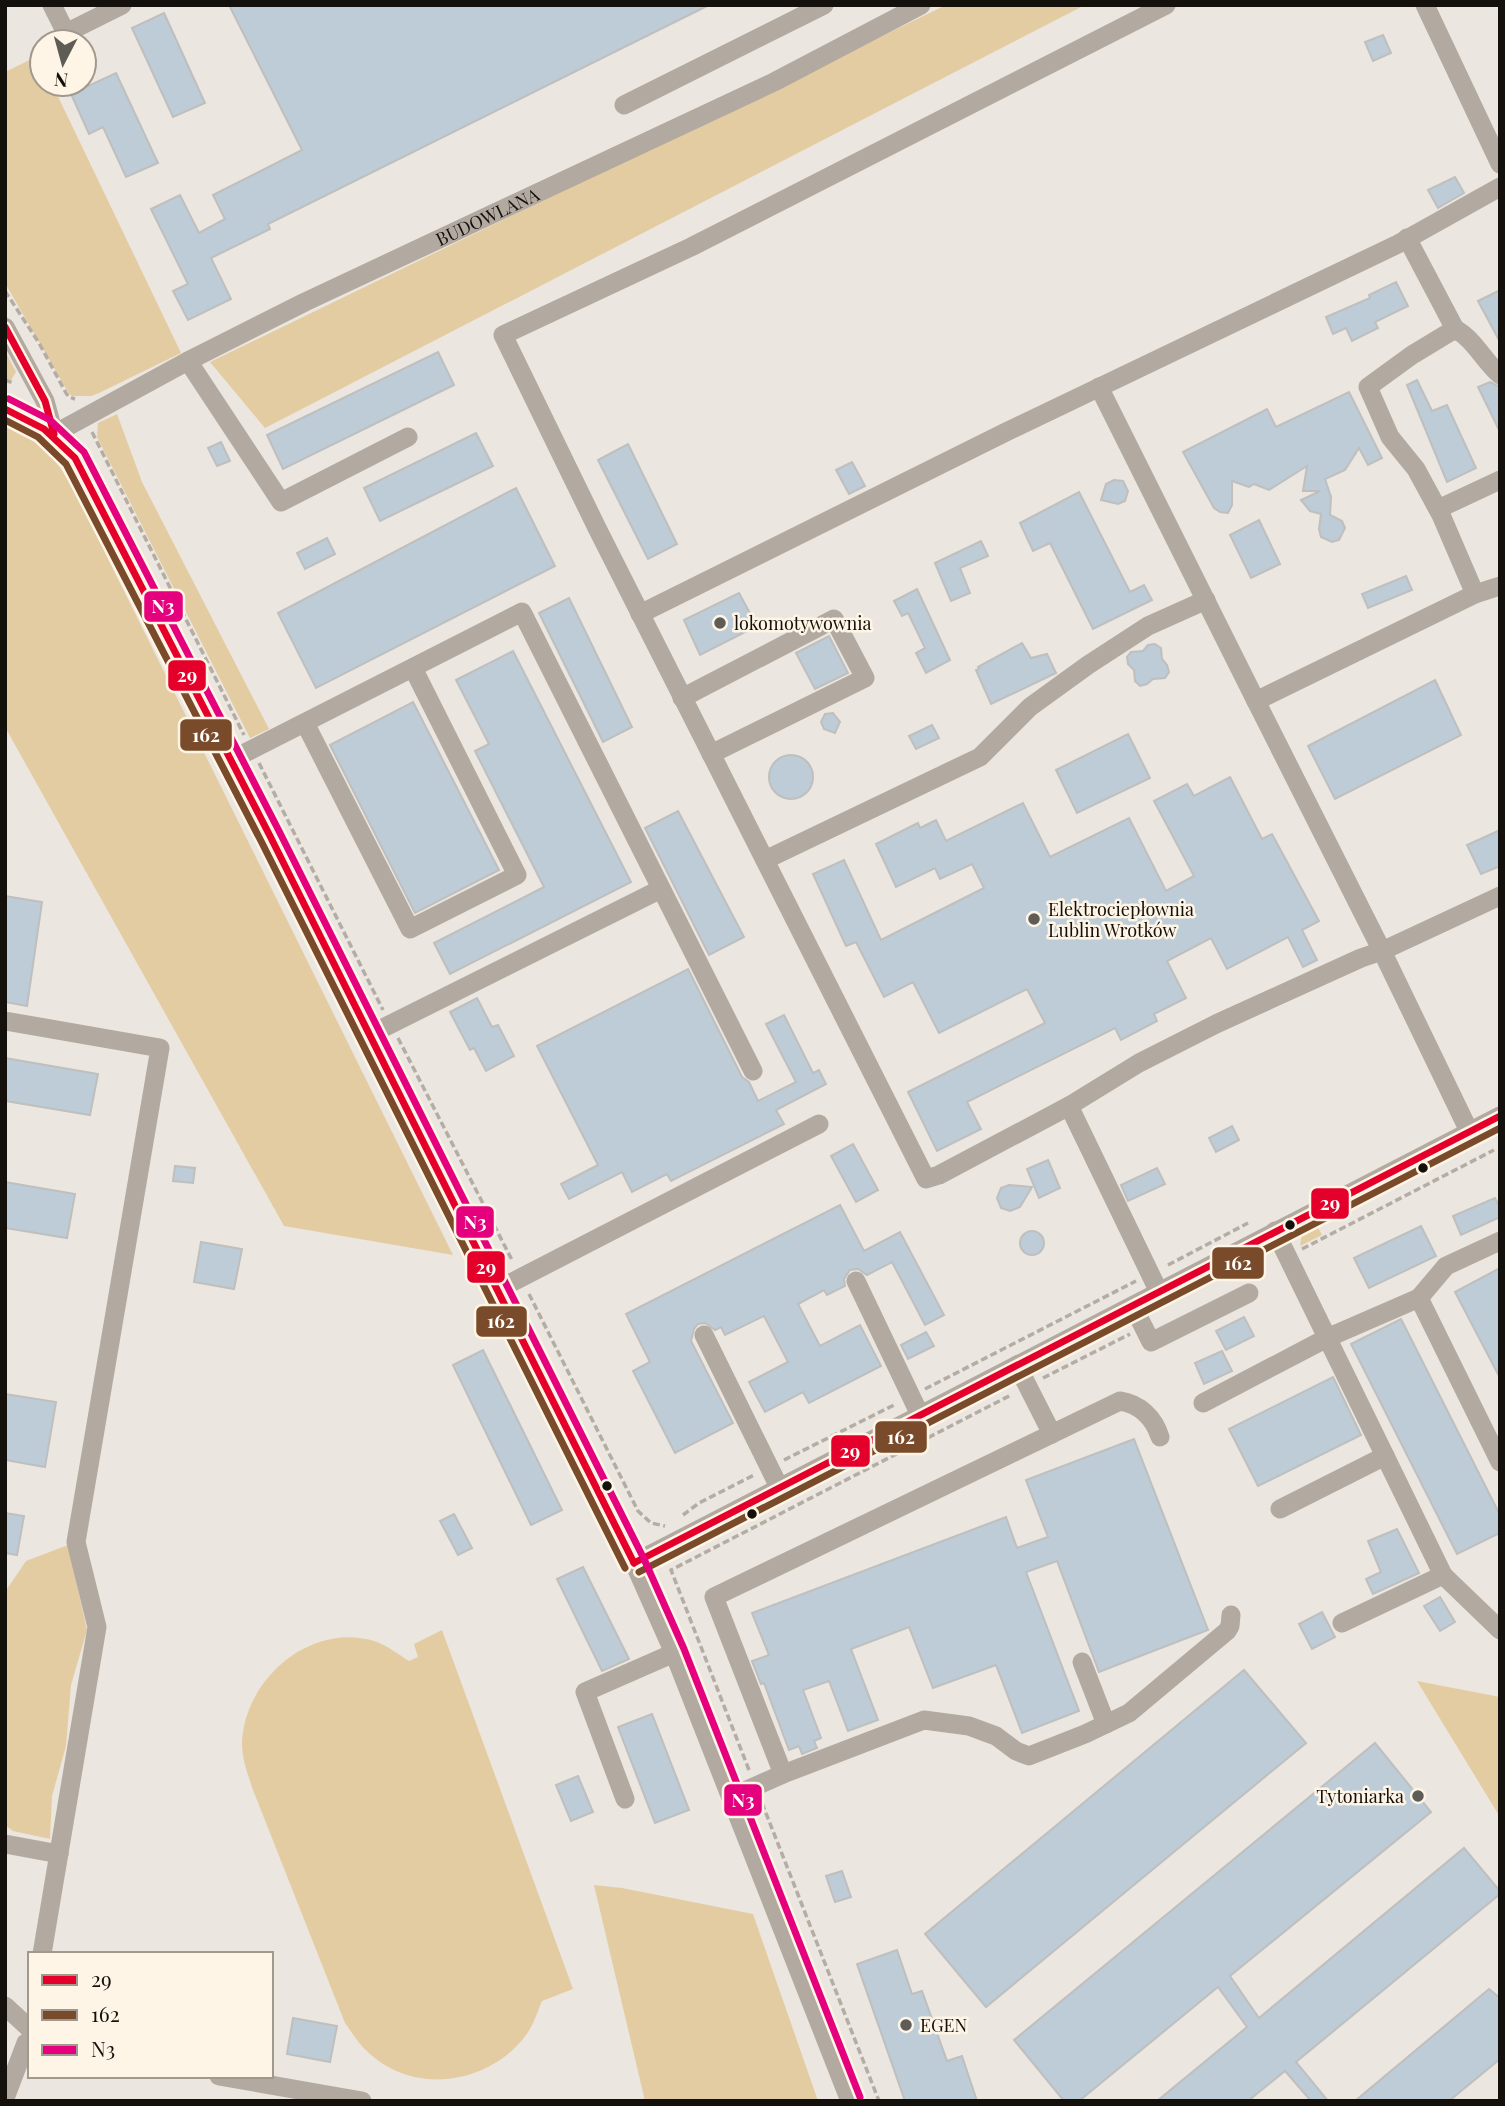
<svg xmlns="http://www.w3.org/2000/svg" width="1505" height="2106" font-family="'Playfair Display',serif">
	<rect width="100%" height="100%" fill="#ebe6df"/>
	<g fill="#e4cca2">
		<polygon points="946,5 1085,5 265,428 210,362"/>
		<polygon points="38,56 42,64 42,84 52,84 181,353 99,393 91,396 72,396 68,392 5,283 5,72"/>
		<polygon points="5,351 16,372 11,380 5,379"/>
		<polygon points="117,414 142,482 269,729 250,738 97,437 98,423"/>
		<path d="M5,421C39,438 56,458 74,490L453,1255L284,1226L5,727Z"/>
		<polygon points="1316,1224 1322,1235 1300,1246 1302,1233"/>
		<polygon points="68,1545 87,1630 71,1685 66,1746 52,1796 50,1839 13,1831 5,1825 5,1592 26,1561"/>
		<path d="M442,1630L573,1989L542,2001C537,2013 534,2024 526,2035C490,2084 415,2096 369,2053C359,2045 353,2034 345,2023L253,1790C248,1775 242,1759 242,1743C244,1679 312,1620 377,1642C389,1647 398,1654 409,1661L418,1657L414,1644Z"/>
		<polygon points="1417,1681 1500,1697 1500,1817"/>
		<polygon points="594,1885 622,1888 753,1914 818,2101 645,2101"/>
	</g>
	<g fill="#bdccd6" stroke="#bebfbe" stroke-width="2">
		<polygon points="229,5 709,5 268,224 270,229 211,258 231,299 188,320 173,291 188,284 151,209 180,195 199,233 225,219 213,195 302,150"/>
		<polygon points="164,13 205,103 173,117 132,28"/>
		<polygon points="1383,35 1391,53 1373,61 1365,42"/>
		<polygon points="116,73 158,163 126,177 103,127 89,134 71,94"/>
		<polygon points="1455,177 1464,193 1438,208 1428,190"/>
		<polygon points="1396,282 1408,306 1375,322 1378,328 1352,341 1346,328 1333,334 1326,317 1370,298 1369,295"/>
		<polygon points="1500,290 1500,342 1478,301"/>
		<polygon points="438,352 454,385 283,469 267,435"/>
		<polygon points="1417,380 1432,411 1447,405 1476,468 1447,482 1407,385"/>
		<polygon points="1490,382 1500,387 1500,432 1478,387"/>
		<polygon points="1349,392 1382,458 1368,465 1359,448 1345,470 1325,479 1331,497 1330,515 1342,521 1345,528 1339,540 1332,542 1321,537 1319,529 1321,514 1310,511 1301,500 1320,491 1303,491 1307,466 1269,490 1254,484 1249,487 1232,481 1232,505 1228,513 1220,512 1214,508 1183,452 1267,409 1276,427"/>
		<polygon points="476,433 493,466 380,521 364,488"/>
		<polygon points="221,442 230,461 217,466 208,448"/>
		<polygon points="628,444 677,544 648,559 598,460"/>
		<polygon points="852,462 865,486 849,494 836,470"/>
		<polygon points="1114,480 1123,481 1128,491 1125,501 1118,504 1101,500 1106,484"/>
		<polygon points="516,488 555,566 316,688 278,613"/>
		<polygon points="1079,492 1130,592 1144,585 1152,600 1093,629 1050,543 1033,551 1020,523"/>
		<polygon points="1259,520 1280,564 1251,578 1230,535"/>
		<polygon points="327,538 335,554 305,569 297,553"/>
		<polygon points="981,541 988,556 960,568 970,593 951,601 935,563"/>
		<polygon points="1406,576 1412,590 1368,608 1362,594"/>
		<polygon points="917,589 950,660 926,673 916,653 925,648 908,613 902,616 894,601"/>
		<polygon points="739,593 757,626 700,655 684,620"/>
		<polygon points="569,598 632,727 603,742 539,613"/>
		<polygon points="829,636 848,673 815,689 796,653"/>
		<polygon points="1022,643 1031,658 1047,654 1056,673 991,704 976,670 979,669 978,667"/>
		<polygon points="1155,644 1161,648 1162,659 1167,665 1169,672 1165,678 1153,679 1147,684 1140,686 1135,681 1134,670 1128,664 1127,657 1131,652 1143,651 1148,645"/>
		<polygon points="513,651 631,882 450,974 434,943 544,887 475,751 489,744 456,680"/>
		<polygon points="1435,680 1461,735 1335,799 1308,746"/>
		<polygon points="413,702 499,870 415,913 330,745"/>
		<polygon points="833,713 840,722 835,733 824,729 821,722 825,714"/>
		<polygon points="932,725 939,738 916,749 909,736"/>
		<polygon points="1128,734 1150,778 1077,813 1056,770"/>
		<circle cx="791" cy="777" r="22"/>
		<polygon points="1230,777 1262,839 1272,834 1319,921 1302,930 1317,960 1303,967 1288,937 1227,969 1211,938 1167,961 1186,998 1154,1014 1157,1021 1121,1040 1115,1028 967,1102 981,1129 937,1151 908,1092 1045,1023 1027,989 939,1033 913,982 884,997 856,942 846,946 813,874 844,860 881,940 984,888 972,864 940,879 935,868 896,887 876,844 918,823 920,828 936,820 946,841 1023,803 1050,857 1129,818 1166,891 1194,876 1154,801 1187,784 1194,796"/>
		<polygon points="678,811 744,937 709,955 645,828"/>
		<polygon points="1500,830 1500,866 1481,874 1467,845"/>
		<polygon points="5,896 42,902 27,1006 5,1002"/>
		<polygon points="688,969 742,1077 749,1082 758,1101 796,1082 766,1024 784,1015 813,1073 819,1070 826,1084 776,1110 784,1124 671,1181 667,1174 632,1192 622,1172 569,1199 561,1184 598,1165 537,1046"/>
		<polygon points="477,998 492,1027 498,1025 514,1056 486,1071 474,1048 470,1050 450,1012"/>
		<polygon points="5,1058 98,1074 90,1115 5,1101"/>
		<polygon points="1232,1126 1239,1140 1216,1152 1209,1138"/>
		<polygon points="853,1144 878,1190 856,1202 831,1156"/>
		<polygon points="1048,1160 1060,1188 1039,1198 1027,1169"/>
		<polygon points="175,1166 195,1168 193,1183 173,1181"/>
		<polygon points="1157,1168 1165,1184 1128,1201 1121,1185"/>
		<polygon points="5,1182 75,1194 67,1238 5,1228"/>
		<polygon points="1009,1185 1032,1187 1020,1207 1010,1211 1001,1208 997,1198 1001,1188"/>
		<polygon points="1495,1198 1500,1208 1500,1217 1461,1235 1453,1216"/>
		<polygon points="840,1205 864,1251 900,1232 944,1315 925,1325 892,1262 867,1275 858,1269 850,1270 844,1279 845,1286 827,1295 824,1290 798,1304 820,1346 860,1325 881,1366 809,1403 803,1392 765,1412 749,1382 788,1362 764,1316 725,1335 721,1327 715,1330 705,1323 698,1324 694,1329 691,1341 733,1423 675,1453 633,1371 650,1362 626,1314"/>
		<polygon points="1421,1226 1436,1256 1369,1288 1354,1258"/>
		<circle cx="1032" cy="1243" r="12"/>
		<polygon points="201,1242 242,1249 234,1289 194,1282"/>
		<polygon points="1500,1268 1500,1378 1455,1292"/>
		<polygon points="1244,1317 1254,1336 1226,1350 1216,1331"/>
		<polygon points="1401,1319 1500,1515 1500,1533 1457,1554 1351,1344"/>
		<polygon points="926,1332 934,1346 908,1359 901,1345"/>
		<polygon points="483,1350 562,1510 531,1525 453,1365"/>
		<polygon points="1222,1351 1232,1371 1204,1384 1195,1363"/>
		<polygon points="1333,1377 1361,1435 1258,1486 1229,1429"/>
		<polygon points="5,1394 56,1402 45,1467 5,1460"/>
		<polygon points="1134,1439 1208,1630 1099,1672 1057,1561 1026,1572 1079,1711 1022,1733 996,1665 933,1688 909,1627 851,1649 878,1720 848,1731 829,1681 803,1690 821,1738 814,1741 817,1748 802,1754 799,1746 789,1750 764,1683 761,1684 752,1661 769,1655 752,1613 1006,1517 1017,1548 1048,1537 1026,1480"/>
		<polygon points="5,1513 24,1516 17,1555 5,1553"/>
		<polygon points="454,1514 472,1548 458,1555 440,1521"/>
		<polygon points="1397,1529 1419,1573 1373,1594 1366,1579 1381,1572 1368,1541"/>
		<polygon points="583,1567 629,1659 602,1671 557,1579"/>
		<polygon points="1440,1597 1455,1622 1440,1631 1424,1606"/>
		<polygon points="1322,1612 1335,1637 1312,1649 1299,1624"/>
		<polygon points="1244,1670 1306,1743 986,2007 925,1934"/>
		<polygon points="652,1714 689,1810 655,1823 618,1727"/>
		<polygon points="1375,1743 1431,1812 1230,1976 1259,2018 1464,1848 1500,1891 1500,1894 1296,2062 1328,2101 1311,2101 1285,2071 1248,2101 1157,2101 1247,2027 1218,1987 1079,2101 1064,2101 1014,2040"/>
		<polygon points="578,1776 593,1812 571,1821 556,1785"/>
		<polygon points="842,1871 851,1897 835,1902 826,1876"/>
		<polygon points="897,1950 912,1994 922,1991 947,2061 962,2056 977,2101 905,2101 857,1964"/>
		<polygon points="1489,1989 1500,1998 1500,2059 1449,2101 1355,2101"/>
		<polygon points="293,2018 337,2026 330,2062 287,2054"/>
	</g>
	<g fill="none" stroke-linecap="round" stroke-linejoin="round">
		<g stroke="#b3ada4" stroke-width="3.5" stroke-dasharray="7 3.5" stroke-linecap="butt">
			<polyline points="5,291 39,343 66,393 69,397 75,399"/>
			<polyline points="5,380 13,383"/>
			<polyline points="92,432 244,735"/>
			<polyline points="259,763 383,1010"/>
			<polyline points="398,1038 513,1262"/>
			<polyline points="1302,1249 1494,1150"/>
			<polyline points="1168,1265 1248,1223"/>
			<polyline points="529,1294 638,1511 651,1523 665,1526"/>
			<polyline points="1043,1378 1130,1334"/>
			<polyline points="925,1389 1136,1281"/>
			<polyline points="784,1460 896,1404"/>
			<polyline points="683,1515 699,1503 756,1474"/>
			<polyline points="749,1770 671,1570 1011,1395"/>
			<polyline points="762,1803 879,2101"/>
		</g>
		<g stroke="#b2aaa0" stroke-width="19">
			<polyline points="52,5 66,33 122,5"/>
			<polyline points="1425,5 1500,164"/>
			<polyline points="624,105 824,5"/>
			<polyline points="5,327 45,401 54,434"/>
			<path d="M1455,329C1474,339 1483,360 1500,375"/>
			<polyline points="188,361 281,502 408,437"/>
			<polyline points="1099,387 1256,701 1475,594 1441,515 1416,469 1390,437 1368,387 1412,355 1455,329 1407,238"/>
			<path d="M5,409C35,420 55,434 75,458L270,836L634,1563L674,1653L850,2101"/>
			<path id="s1" d="M54,434L188,361L305,302L774,82L921,5"/>
			<polyline points="1438,509 1500,480"/>
			<polyline points="1475,594 1500,586"/>
			<polyline points="640,614 1006,432 1398,244 1500,187"/>
			<polyline points="682,698 834,619 865,678 711,754"/>
			<polyline points="1256,701 1382,951 1500,896"/>
			<polyline points="305,723 410,929 517,875 413,668"/>
			<polyline points="231,760 522,612 753,1071"/>
			<polyline points="765,860 980,757 1030,707 1088,665 1148,626 1206,600"/>
			<polyline points="5,1021 160,1048 76,1542 97,1627 42,1954"/>
			<polyline points="369,1035 661,889"/>
			<polyline points="1069,1106 1139,1063 1216,1024 1361,958 1382,951 1469,1131"/>
			<polyline points="1275,1231 1385,1456 1280,1509"/>
			<polyline points="1500,1241 1446,1266 1419,1298 1500,1462"/>
			<polyline points="856,1281 920,1415"/>
			<polyline points="497,1290 819,1124"/>
			<polyline points="1159,1292 1069,1106 939,1175 926,1179 597,528 503,335 691,247 1166,5"/>
			<polyline points="1133,1306 1151,1342 1249,1293"/>
			<polyline points="704,1335 779,1487"/>
			<polyline points="1017,1365 1052,1434"/>
			<polyline points="1203,1403 1327,1338 1419,1298"/>
			<path d="M1160,1437C1154,1418 1140,1404 1120,1401L714,1597L783,1774L924,1720L969,1726L996,1736L1016,1751L1029,1756L1085,1734L1129,1713L1227,1631L1230,1626L1231,1615"/>
			<polyline points="634,1563 1500,1116"/>
			<polyline points="1443,1575 1500,1630"/>
			<polyline points="1342,1623 1443,1575 1385,1456"/>
			<polyline points="1082,1662 1106,1724"/>
			<polyline points="731,1797 783,1774"/>
			<polyline points="625,1799 585,1692 674,1653"/>
			<polyline points="5,1844 59,1854"/>
			<polyline points="5,2006 29,2028"/>
			<polyline points="219,2076 362,2101"/>
			<polyline points="5,2098 26,2043 30,2044"/>
		</g>
		<defs>
			<g id="bus-1">
				<polyline points="5,327 45,401 54,434"/>
				<polyline points="5,409 44,429 75,458 270,836 634,1563"/>
				<polyline points="634,1563 1500,1116"/>
			</g>
			<g id="bus-2">
				<polyline points="5,420 38,437 66,464 261,841 625,1568"/>
				<polyline points="639,1572 1500,1128"/>
			</g>
			<polyline id="bus-3" points="9,399 50,420 84,452 279,831 644,1559 684,1649 860,2097"/>
		</defs>
		<use href="#bus-1" stroke="#fef5e6" stroke-width="12"/>
		<use href="#bus-2" stroke="#fef5e6" stroke-width="12"/>
		<use href="#bus-3" stroke="#fef5e6" stroke-width="12"/>
		<use href="#bus-1" stroke="#e4002b" stroke-width="7"/>
		<use href="#bus-2" stroke="#7a4b2a" stroke-width="7"/>
		<use href="#bus-3" stroke="#e5007d" stroke-width="7"/>
	</g>
	<g fill="#5f5b55" stroke="#fef5e6" stroke-width="2.5">
		<circle cx="720" cy="623" r="7"/>
		<circle cx="1034" cy="919" r="7"/>
		<circle cx="1418" cy="1796" r="7"/>
		<circle cx="906" cy="2025" r="7"/>
	</g>
	<g fill="#14100b" stroke="#fef5e6" stroke-width="2.5">
		<circle cx="1423" cy="1168" r="6"/>
		<circle cx="1290" cy="1225" r="6"/>
		<circle cx="607" cy="1486" r="6"/>
		<circle cx="752" cy="1514" r="6"/>
	</g>
	<g text-anchor="middle" dominant-baseline="central" stroke-width="5" stroke-linejoin="round" paint-order="stroke">
		<g font-size="18" fill="#14100b" stroke="#fef5e6">
			<text stroke="none"><textPath href="#s1" startOffset="485">BUDOWLANA</textPath></text>
		</g>
		<g font-size="18" fill="#14100b" stroke="#fef5e6" text-anchor="start">
			<text x="734" y="623">lokomotywownia</text>
			<text x="1048" y="909">Elektrociepłownia<tspan x="1048" dy="21">Lublin Wrotków</tspan></text>
			<text x="1404" y="1796" text-anchor="end">Tytoniarka</text>
			<text x="920" y="2025">EGEN</text>
		</g>
	</g>
	<g stroke="#fef5e6" stroke-width="2.5">
		<rect x="143" y="590" width="41" height="33" rx="7" fill="#e5007d"/>
		<rect x="167" y="659" width="40" height="33" rx="7" fill="#e4002b"/>
		<rect x="179" y="718" width="54" height="34" rx="7" fill="#7a4b2a"/>
		<rect x="1310" y="1187" width="40" height="33" rx="7" fill="#e4002b"/>
		<rect x="455" y="1205" width="40" height="34" rx="7" fill="#e5007d"/>
		<rect x="1211" y="1246" width="54" height="34" rx="7" fill="#7a4b2a"/>
		<rect x="466" y="1250" width="40" height="34" rx="7" fill="#e4002b"/>
		<rect x="475" y="1305" width="53" height="33" rx="7" fill="#7a4b2a"/>
		<rect x="874" y="1420" width="54" height="34" rx="7" fill="#7a4b2a"/>
		<rect x="830" y="1434" width="41" height="34" rx="7" fill="#e4002b"/>
		<rect x="723" y="1783" width="40" height="34" rx="7" fill="#e5007d"/>
	</g>
	<g font-size="19" text-anchor="middle" font-weight="bold" fill="#fff">
		<text x="163" y="613">N3</text>
		<text x="187" y="682">29</text>
		<text x="206" y="742">162</text>
		<text x="1330" y="1210">29</text>
		<text x="475" y="1229">N3</text>
		<text x="1238" y="1270">162</text>
		<text x="486" y="1274">29</text>
		<text x="501" y="1328">162</text>
		<text x="901" y="1444">162</text>
		<text x="850" y="1458">29</text>
		<text x="743" y="1807">N3</text>
	</g>
	<rect width="1505" height="2106" fill="none" stroke="#14100b" stroke-width="14"/>
	<rect x="28" y="1952" width="245" height="126" fill="#fef5e6" stroke="#a0998e" stroke-width="2"/>
	<rect x="42" y="1975" width="35" height="10" fill="#e4002b" stroke="#a0998e" stroke-width="2"/>
	<text x="91" y="1987" font-size="21" fill="#14100b">29</text>
	<rect x="42" y="2010" width="35" height="10" fill="#7a4b2a" stroke="#a0998e" stroke-width="2"/>
	<text x="91" y="2022" font-size="21" fill="#14100b">162</text>
	<rect x="42" y="2045" width="35" height="10" fill="#e5007d" stroke="#a0998e" stroke-width="2"/>
	<text x="91" y="2057" font-size="21" fill="#14100b">N3</text>
	<g transform="translate(63 63) rotate(186)"><circle r="33" fill="#fef5e6" stroke="#a0998e" stroke-width="2"/>
	<path d="M0-5L12 26L0 18L-12 26Z" fill="#5f5b55"/>
	<text y="-10" font-size="19" font-weight="bold" text-anchor="middle" fill="#14100b">N</text>
	</g>
</svg>
